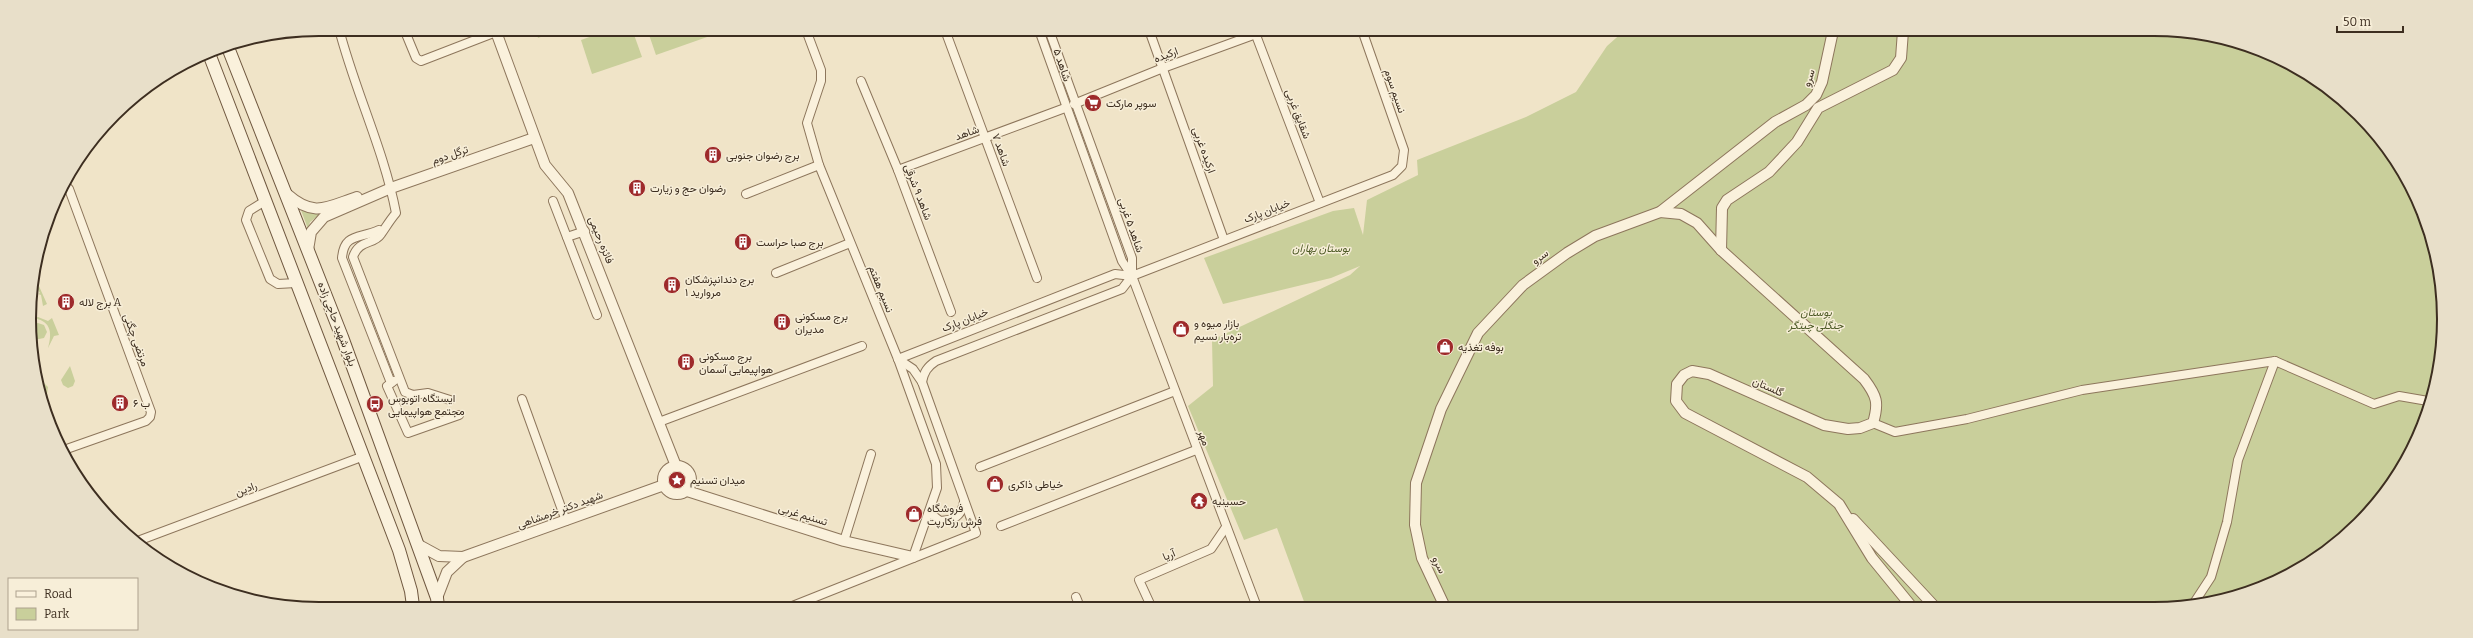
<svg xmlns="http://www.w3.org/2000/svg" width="2473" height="638" font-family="Bitter,Vazirmatn,serif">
	<rect width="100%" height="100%" fill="#f0e4c8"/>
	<g fill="#c9cf9b">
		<polygon points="535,29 562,29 538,38"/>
		<polygon points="612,29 632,29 642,57 592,74 581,40"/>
		<polygon points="647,29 727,30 656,55"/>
		<polygon points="1624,31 2192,32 2247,44 2299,68 2345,101 2384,143 2414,191 2434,244 2443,300 2441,357 2414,447 2359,524 2282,579 2192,607 1306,607 1277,528 1244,540 1188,406 1213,386 1212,340 1350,275 1360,266 1331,278 1223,304 1204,258 1333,211 1354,208 1363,235 1367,200 1418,175 1417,160 1526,117 1576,92 1607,46"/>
		<polygon points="301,210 311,213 324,211 310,222 308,229"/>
		<polygon points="34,275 47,304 43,306 41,295 38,294 40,293 34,283"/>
		<path d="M38,317L48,321L52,318L59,335L54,336L48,348C53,331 50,320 32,318Z"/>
		<polygon points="38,323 44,325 47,332 44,338 34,340 32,324"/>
		<polygon points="70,366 75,381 73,386 68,388 63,385 61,380"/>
		<polygon points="38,382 43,382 48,387 47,394 42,399"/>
	</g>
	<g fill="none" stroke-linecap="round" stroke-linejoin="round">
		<defs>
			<g id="minor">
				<path d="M339,29C355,91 384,150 396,213C390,220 386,227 381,234C374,245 359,239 353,257L405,392L413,395L428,393L450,400"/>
				<polyline points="404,29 416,58 421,61 496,32"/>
				<polyline points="806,30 821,70 821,81 807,123 819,165 898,359 936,464 937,488 913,557"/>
				<polyline points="945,30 1037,278"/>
				<polyline points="1039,30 1122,261 1132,276 1257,607"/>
				<polyline points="1049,30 1132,258 1132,276"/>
				<polyline points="1149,30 1224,240"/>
				<polyline points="1254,30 1320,203"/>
				<polyline points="861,81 898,170 951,312"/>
				<polyline points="1074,104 1163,68 1267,30"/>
				<polyline points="898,170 1065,108"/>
				<polyline points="746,194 819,165"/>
				<polyline points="265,201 249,211 246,220 270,279 278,284 296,283"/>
				<polyline points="553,201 597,315"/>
				<path d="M379,230C359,239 344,233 342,258L391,383"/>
				<polyline points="567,237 585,231"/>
				<polyline points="776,273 850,243"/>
				<polyline points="898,359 1115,274 1132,276 1393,175 1402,166 1404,150 1362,30"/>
				<polyline points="394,381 387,386 408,433 459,415"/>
				<path d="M922,382C924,372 927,367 936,361L1122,289L1132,276"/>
				<polyline points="522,399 566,521"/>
				<polyline points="659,422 862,346"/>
				<polyline points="1873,423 1895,432 1967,419 2082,390 2275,361 2374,404 2399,396 2428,401"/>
				<polyline points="61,451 146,421 150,417 151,412 69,189 64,183"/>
				<polyline points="980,467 1175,391"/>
				<path d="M929,512L940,521C954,520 961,517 964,502"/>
				<polyline points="1001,526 1196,450"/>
				<polyline points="844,541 871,454"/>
				<polyline points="135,542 364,456"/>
				<polyline points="1076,597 1080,607"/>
				<polyline points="2192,606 2211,577 2227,522 2238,460 2275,361"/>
				<polyline points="790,607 976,533 922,382 913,369 898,359"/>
				<polyline points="1149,607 1151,606 1139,580 1211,549 1226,527"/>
			</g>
			<g id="tertiary">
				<polyline points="495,29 545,165 568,193 676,466"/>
				<path d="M287,194C314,218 327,207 357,197"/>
				<path d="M1660,212L1681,214L1697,223L1721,250L1864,379C1877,396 1879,403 1873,423L1860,428L1848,429L1824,425L1709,374L1692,371L1684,375L1677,384L1676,401L1685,413L1807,477L1839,504L1872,558L1912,607"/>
				<polyline points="308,250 311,232 324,217 391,188 534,138"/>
				<polyline points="1721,250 1722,208 1727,200 1769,172 1797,142 1818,108 1893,70 1901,58 1903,31"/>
				<circle cx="677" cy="480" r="14"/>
				<polyline points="687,491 844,541 913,557"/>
				<polyline points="1853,519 1935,607"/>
				<polyline points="417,544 439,556 463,557 664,485"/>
				<polyline points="437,598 447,572 463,557"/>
				<polyline points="1445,607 1422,558 1415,525 1416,483 1441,409 1478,333 1523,285 1567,253 1595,236 1660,212 1775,122 1806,105 1816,95 1822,82 1833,31"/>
			</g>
			<g id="secondary">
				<polyline points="227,45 342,337 437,598 438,606"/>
				<polyline points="208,51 399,550 411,591 413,606"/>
			</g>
		</defs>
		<use href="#minor" stroke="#8d765c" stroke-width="10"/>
		<use href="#tertiary" stroke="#8d765c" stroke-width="12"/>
		<use href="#secondary" stroke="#6f573f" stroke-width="14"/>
		<use href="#minor" stroke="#faf1dc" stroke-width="8"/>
		<use href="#tertiary" stroke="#faf1dc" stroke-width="10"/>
		<use href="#secondary" stroke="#faf1dc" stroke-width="12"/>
	</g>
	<defs>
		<symbol id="supermarket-disc" viewBox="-11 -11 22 22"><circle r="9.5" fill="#9e2a2b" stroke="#f7eed8"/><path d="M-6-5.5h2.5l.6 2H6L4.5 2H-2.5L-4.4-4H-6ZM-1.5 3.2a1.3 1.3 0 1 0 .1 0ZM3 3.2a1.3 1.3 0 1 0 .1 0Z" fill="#fff"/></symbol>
		<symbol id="building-disc" viewBox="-11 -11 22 22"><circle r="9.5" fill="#9e2a2b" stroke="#f7eed8"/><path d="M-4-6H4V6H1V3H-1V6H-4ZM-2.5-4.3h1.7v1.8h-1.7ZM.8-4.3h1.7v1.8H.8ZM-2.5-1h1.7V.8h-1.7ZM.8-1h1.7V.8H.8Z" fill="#fff"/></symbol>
		<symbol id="shop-disc" viewBox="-11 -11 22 22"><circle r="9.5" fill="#9e2a2b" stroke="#f7eed8"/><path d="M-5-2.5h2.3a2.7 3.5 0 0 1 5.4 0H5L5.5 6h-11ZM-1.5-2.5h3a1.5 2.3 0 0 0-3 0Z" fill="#fff"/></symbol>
		<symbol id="bus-disc" viewBox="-11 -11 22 22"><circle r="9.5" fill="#9e2a2b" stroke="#f7eed8"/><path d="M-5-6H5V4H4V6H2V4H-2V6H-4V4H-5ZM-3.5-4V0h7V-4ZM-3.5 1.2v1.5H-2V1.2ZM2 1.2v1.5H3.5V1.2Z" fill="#fff"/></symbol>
		<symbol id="sight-disc" viewBox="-11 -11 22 22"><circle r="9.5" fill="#9e2a2b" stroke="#f7eed8"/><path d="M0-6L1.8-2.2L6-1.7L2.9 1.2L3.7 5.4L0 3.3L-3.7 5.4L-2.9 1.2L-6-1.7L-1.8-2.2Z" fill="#fff"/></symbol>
		<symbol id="temple-disc" viewBox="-11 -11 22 22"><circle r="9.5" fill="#9e2a2b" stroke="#f7eed8"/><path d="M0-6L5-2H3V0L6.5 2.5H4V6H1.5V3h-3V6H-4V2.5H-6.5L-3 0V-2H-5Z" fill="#fff"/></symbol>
	</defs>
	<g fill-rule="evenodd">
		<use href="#supermarket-disc" x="1083" y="93" width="20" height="20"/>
		<use href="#building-disc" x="703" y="145" width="20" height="20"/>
		<use href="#building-disc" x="627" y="178" width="20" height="20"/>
		<use href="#building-disc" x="733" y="232" width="20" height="20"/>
		<use href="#building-disc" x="662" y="275" width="20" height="20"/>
		<use href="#building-disc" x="56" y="292" width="20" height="20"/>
		<use href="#building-disc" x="772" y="312" width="20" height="20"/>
		<use href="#shop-disc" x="1171" y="319" width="20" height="20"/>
		<use href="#shop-disc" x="1435" y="337" width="20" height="20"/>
		<use href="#building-disc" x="676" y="352" width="20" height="20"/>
		<use href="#building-disc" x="110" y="393" width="20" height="20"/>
		<use href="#bus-disc" x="365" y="394" width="20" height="20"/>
		<use href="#sight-disc" x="667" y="470" width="20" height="20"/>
		<use href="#shop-disc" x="985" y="474" width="20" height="20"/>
		<use href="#temple-disc" x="1189" y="491" width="20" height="20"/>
		<use href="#shop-disc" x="904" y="504" width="20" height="20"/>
	</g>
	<g text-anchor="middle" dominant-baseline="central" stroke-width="3" stroke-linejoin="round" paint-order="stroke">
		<g font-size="11" fill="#3d2e20" stroke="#f7eed8">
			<text transform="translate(1166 55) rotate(-21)">ارکیده</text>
			<text transform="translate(1062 65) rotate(71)">شاهد ۵</text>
			<text transform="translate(1809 78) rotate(-72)">سرو</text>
			<text transform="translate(1395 91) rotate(71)">نسیم سوم</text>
			<text transform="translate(1298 114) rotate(69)">شقایق غربی</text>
			<text transform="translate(967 133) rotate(-20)">شاهد</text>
			<text transform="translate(1001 150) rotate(70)">شاهد ۷</text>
			<text transform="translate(1204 150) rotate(70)">ارکیده غربی</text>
			<text transform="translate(450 155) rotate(-19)">ترگل دوم</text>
			<text transform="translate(918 192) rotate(69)">شاهد ۹ شرقی</text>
			<text transform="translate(1267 211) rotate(-21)">خیابان پارک</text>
			<text transform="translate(1131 225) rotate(71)">شاهد ۵ غربی</text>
			<text transform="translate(601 240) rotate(68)">فائزه رحیمی</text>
			<text transform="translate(1540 257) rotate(-36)">سرو</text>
			<text transform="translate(881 289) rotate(68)">نسیم هفتم</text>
			<text transform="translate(965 320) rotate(-21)">خیابان پارک</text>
			<text transform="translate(337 324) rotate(69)">بلوار شهید حاجی زاده</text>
			<text transform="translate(136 340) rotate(70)">مرتضی چگنی</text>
			<text transform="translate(1768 387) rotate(24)">گلستان</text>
			<text transform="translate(1204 438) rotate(70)">مهر</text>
			<text transform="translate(246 489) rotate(-21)">رادین</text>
			<text transform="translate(560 510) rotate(-20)">شهید دکتر خرمشاهی</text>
			<text transform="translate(803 515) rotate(17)">تسنیم غربی</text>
			<text transform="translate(1169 555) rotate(-23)">آریا</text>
			<text transform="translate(1439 565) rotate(65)">سرو</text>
		</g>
		<g font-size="11" fill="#3d2e20" stroke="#f7eed8" text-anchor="start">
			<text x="1106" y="103">سوپر مارکت</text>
			<text x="726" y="155">برج رضوان جنوبی</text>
			<text x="650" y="188">رضوان حج و زیارت</text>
			<text x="756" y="242">برج صبا حراست</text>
			<text x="685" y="279">برج دندانپزشکان<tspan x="685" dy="13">مروارید ۱</tspan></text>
			<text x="79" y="302">برج لاله A</text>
			<text x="795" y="316">برج مسکونی<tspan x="795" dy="13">مدیران</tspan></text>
			<text x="1194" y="323">بازار میوه و<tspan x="1194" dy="13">تره‌بار نسیم</tspan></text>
			<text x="1458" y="347">بوفه تغذیه</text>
			<text x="699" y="356">برج مسکونی<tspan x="699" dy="13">هواپیمایی آسمان</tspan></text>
			<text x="388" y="398">ایستگاه اتوبوس<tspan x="388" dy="13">مجتمع هواپیمایی</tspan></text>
			<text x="133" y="403">ب ۶</text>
			<text x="690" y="480">میدان تسنیم</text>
			<text x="1008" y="484">خیاطی ذاکری</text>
			<text x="1212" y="501">حسینیه</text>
			<text x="927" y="508">فروشگاه<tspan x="927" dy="13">فرش رزکارپت</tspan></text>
		</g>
		<g font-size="11" font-style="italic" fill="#4d5a26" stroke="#f7eed8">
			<text x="1321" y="248">بوستان بهاران</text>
			<text x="1816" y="312">بوستان<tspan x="1816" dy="13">جنگلی چیتگر</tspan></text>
		</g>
	</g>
	<path d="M0 0H2473V638H0ZM319 36H2154A283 283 0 0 1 2437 319V319A283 283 0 0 1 2154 602H319A283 283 0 0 1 36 319V319A283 283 0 0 1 319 36Z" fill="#e8dfc9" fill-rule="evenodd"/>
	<path fill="none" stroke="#3d2e20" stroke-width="2" d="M319 36H2154A283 283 0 0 1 2437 319V319A283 283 0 0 1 2154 602H319A283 283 0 0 1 36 319V319A283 283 0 0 1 319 36Z"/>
	<rect x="8" y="578" width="130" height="52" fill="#f7eed8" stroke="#ada18e"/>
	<rect x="16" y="591" width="20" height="6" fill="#faf1dc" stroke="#ada18e"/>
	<text x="44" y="598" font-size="12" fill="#3d2e20">Road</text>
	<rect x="16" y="608" width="20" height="12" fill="#c9cf9b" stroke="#ada18e"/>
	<text x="44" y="618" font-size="12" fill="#3d2e20">Park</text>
	<path d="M2337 26v6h66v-6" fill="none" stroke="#3d2e20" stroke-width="2"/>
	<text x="2343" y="26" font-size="12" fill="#3d2e20" stroke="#f7eed8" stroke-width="3" paint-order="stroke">50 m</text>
</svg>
